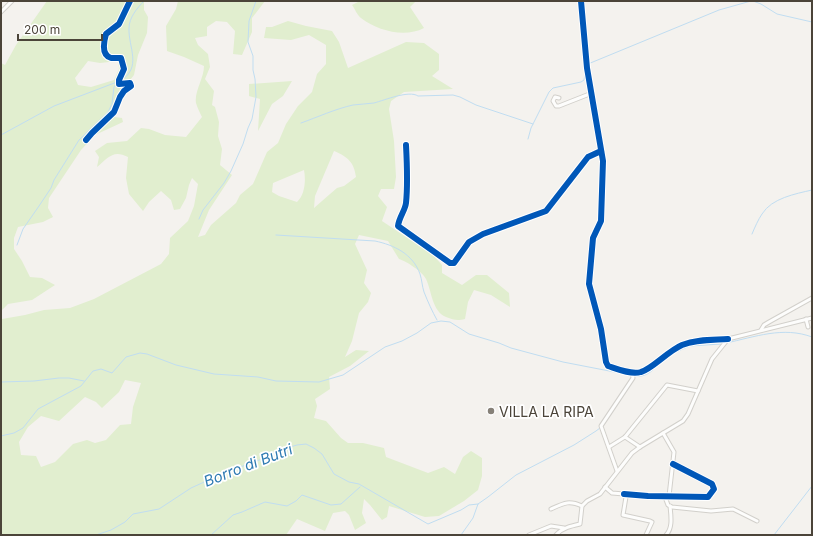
<svg xmlns="http://www.w3.org/2000/svg" width="813" height="536" font-family="Inter,sans-serif">
	<rect width="100%" height="100%" fill="#f4f2ee"/>
	<g fill="#e1eecf" fill-rule="evenodd">
		<path d="M47,1H144V10L148,17L147,33L138,55L134,75L118,95L107,116L122,118L123,122L95,135L81,150L49,198L48,208L53,217L43,222L18,227L14,238V249L22,261L30,277L42,278L55,285L32,300L8,304L1,311V63L5,65L16,45ZM88,61L100,63L118,61L119,69L114,80L91,87L78,85L75,78Z"/>
		<path d="M178,1H265L252,18V32L242,55L233,54L235,31L227,22L216,21L207,27V36L195,38L198,45L208,54L210,67L205,79L214,91L212,105L215,107L219,122L218,136L222,149L220,165L232,175L209,210L198,237L205,235L211,225L236,203L240,195L253,184L267,152L278,143L286,124L298,106L312,92L317,74L326,64V45L309,35L291,40L264,38L266,27H272L288,21L306,26L332,31L339,42L348,68L406,42L424,43L439,54V70L432,76L453,89L404,92L391,101L389,109L394,141L396,177L394,189H381L378,196L387,207L382,221L433,255L442,265V273L462,285L476,275H487L509,293L510,307L491,295L474,290L468,302L465,319C457,321 454,320 446,317C432,311 432,292 426,279C423,272 406,261 399,259L388,241L359,235L355,244L367,270L364,283L371,293L368,302L359,313L352,341L345,357L356,350L369,351L350,366L329,377L330,389L315,399L317,406L314,418L326,421L341,438L348,443H363L384,448L386,457L428,473L444,467L455,474L463,457L471,451L482,458V476L478,490L464,501L439,516L425,517L389,506L387,517L382,520L370,505L364,499L362,513L366,523L355,530L349,515L345,511L333,513L325,531L297,519L286,535H1V316L2,319L25,315L44,310L70,308L94,299L161,264L169,254L170,238L188,221L194,206L198,184L192,178L189,185L186,198L180,209L174,210L171,200L161,191L149,202L143,211L129,194L126,178L128,157C113,149 108,158 97,167L99,157L95,151L107,143L127,141L141,128L149,129L165,135L186,137L202,117C200,113 197,107 196,103C194,92 204,78 204,66L184,57L167,51L166,26L176,9ZM334,151C348,157 354,162 356,177L344,186L337,188L330,194L314,208L315,196ZM304,170C306,180 305,195 297,202L279,196L272,192L273,183ZM125,380L141,383L133,407L131,424L120,425L106,440L95,443L87,440L73,444L55,462L41,467L36,456L21,455L19,442L28,427L41,416L59,421L85,397L96,402L102,408L119,392Z"/>
		<path d="M360,1H416L410,7L424,28C405,38 378,31 361,18C357,15 355,9 352,5Z"/>
		<polygon points="292,81 283,96 272,104 258,131 260,99 249,96 249,84"/>
	</g>
	<g fill="none" stroke-linecap="round" stroke-linejoin="round">
		<g stroke="#c0ddf1" stroke-width="1">
			<polyline points="753,1 761,4 777,14 812,22"/>
			<polyline points="588,64 719,10 751,1"/>
			<path d="M120,81C143,68 128,47 129,28C129,18 137,8 144,1"/>
			<path d="M301,123C318,117 335,109 353,105C360,104 367,104 374,103C385,100 409,90 418,96L453,95L460,97L476,105L533,124"/>
			<polyline points="1,135 54,106 117,82"/>
			<polyline points="528,139 531,128 549,92 553,88 581,82 584,80 586,69"/>
			<polyline points="199,219 203,210 224,183 231,171 243,144 248,128 252,119 256,97 255,79 253,70 253,56 248,42 249,21 256,1"/>
			<path d="M752,234C755,227 758,220 762,214C772,198 795,194 812,190"/>
			<path d="M276,235L375,241C394,245 413,254 420,274C422,280 422,286 424,292C428,302 432,311 437,320"/>
			<polyline points="17,245 23,229 39,206 51,188 54,180 79,140 108,112 112,104 114,87 117,83"/>
			<path d="M726,343C755,337 783,326 812,337"/>
			<polyline points="671,354 690,346 721,344"/>
			<polyline points="1,382 34,381 59,378 69,378 84,381"/>
			<path d="M1,436L14,433L23,428L38,409L81,386L93,371L101,369L112,373L126,357L140,353L147,354L176,365L214,374L258,377L276,381L319,382L343,375L385,347L402,341L417,333L431,323L441,321L450,322L469,334L499,343L511,348L563,362L635,376C650,378 655,366 665,358"/>
			<polyline points="96,535 111,530 125,522 133,514 159,509 191,488 224,473 273,455 280,450 297,445 306,444 314,448 322,454 334,474 349,482 359,484 428,524 461,510 469,505 478,504"/>
			<polyline points="211,535 233,515 242,512 265,502 287,506 296,501 302,495 331,505 341,504 360,487"/>
			<polyline points="461,535 473,518 478,504 488,497 516,475 574,445 596,431 600,428"/>
			<polyline points="774,535 812,486"/>
		</g>
		<defs>
			<g id="minor">
				<path d="M581,1L587,68L603,161L601,221L593,238L589,284L601,329L606,362L608,366C617,369 631,375 641,372C652,369 668,351 682,345C697,339 713,340 728,339"/>
				<polyline points="1,12 12,1"/>
				<polyline points="559,98 555,97 553,101 556,106 559,106 592,93"/>
				<path d="M86,140L92,133L114,112L120,97L124,91L131,86L130,83L119,84V80L124,69L121,58C118,58 114,58 111,58C101,55 104,41 106,34L119,24L130,1"/>
				<path d="M406,145C407,164 408,184 406,203C405,211 399,217 398,226L450,263H454L469,242L483,234L546,211L588,157L601,151"/>
				<polyline points="806,319 808,327"/>
				<polyline points="761,330 764,325 769,322 812,298"/>
				<polyline points="663,433 674,452 669,496"/>
				<polyline points="625,437 640,447"/>
				<polyline points="609,447 625,437 667,385 698,391"/>
				<polyline points="617,471 601,426 633,378 632,372"/>
				<polyline points="605,487 612,493 624,494 626,497 623,515 650,521 652,522 646,535"/>
				<polyline points="624,494 648,496 708,497 714,489 712,484 673,464"/>
				<polyline points="665,497 668,505 672,507 711,511 733,509 757,521"/>
				<path d="M551,509C564,503 569,500 582,506"/>
				<polyline points="529,535 551,526 564,528"/>
				<path d="M556,535C562,528 571,526 580,524L582,506L587,501L600,494L632,453L640,447L683,421L688,414L712,359L728,339L812,318"/>
				<path d="M666,535C673,528 671,516 670,506"/>
			</g>
		</defs>
		<use href="#minor" stroke="#d2d0cb" stroke-width="5"/>
		<use href="#minor" stroke="#fdfdfc" stroke-width="3"/>
		<defs>
			<g id="cycleway">
				<path d="M581,1L587,68L603,161L601,221L593,238L589,284L601,329L606,362L608,366C617,369 631,375 641,372C652,369 668,351 682,345C697,339 713,340 728,339"/>
				<path d="M86,140L92,133L114,112L120,97L124,91L131,86L130,83L119,84V80L124,69L121,58C118,58 114,58 111,58C101,55 104,41 106,34L119,24L130,1"/>
				<path d="M406,145C407,164 408,184 406,203C405,211 399,217 398,226L450,263H454L469,242L483,234L546,211L588,157L601,151"/>
				<polyline points="624,494 648,496 708,497 714,489 712,484 673,464"/>
			</g>
		</defs>
		<use href="#cycleway" stroke="#fff" stroke-width="8"/>
		<use href="#cycleway" stroke="#0057b8" stroke-width="6"/>
	</g>
	<circle fill="#868178" stroke="#fff" stroke-width="1.5" cx="491" cy="411" r="4"/>
	<g text-anchor="middle" dominant-baseline="central" stroke-width="3.5" stroke-linejoin="round" paint-order="stroke">
		<g font-size="14" fill="#4b4439" stroke="#fff" text-anchor="start">
			<text x="499" y="411">VILLA LA RIPA</text>
		</g>
		<g font-size="15" font-style="italic" fill="#2e7ab2" stroke="#fff">
			<text transform="translate(248 465) rotate(-21)">Borro di Butri</text>
		</g>
	</g>
	<rect width="813" height="536" fill="none" stroke="#4b4439" stroke-width="4"/>
	<path d="M18 34v6h84v-6" fill="none" stroke="#4b4439" stroke-width="2"/>
	<text x="24" y="34" font-size="12" fill="#4b4439" stroke="#ffffff" stroke-width="3" paint-order="stroke">200 m</text>
</svg>
